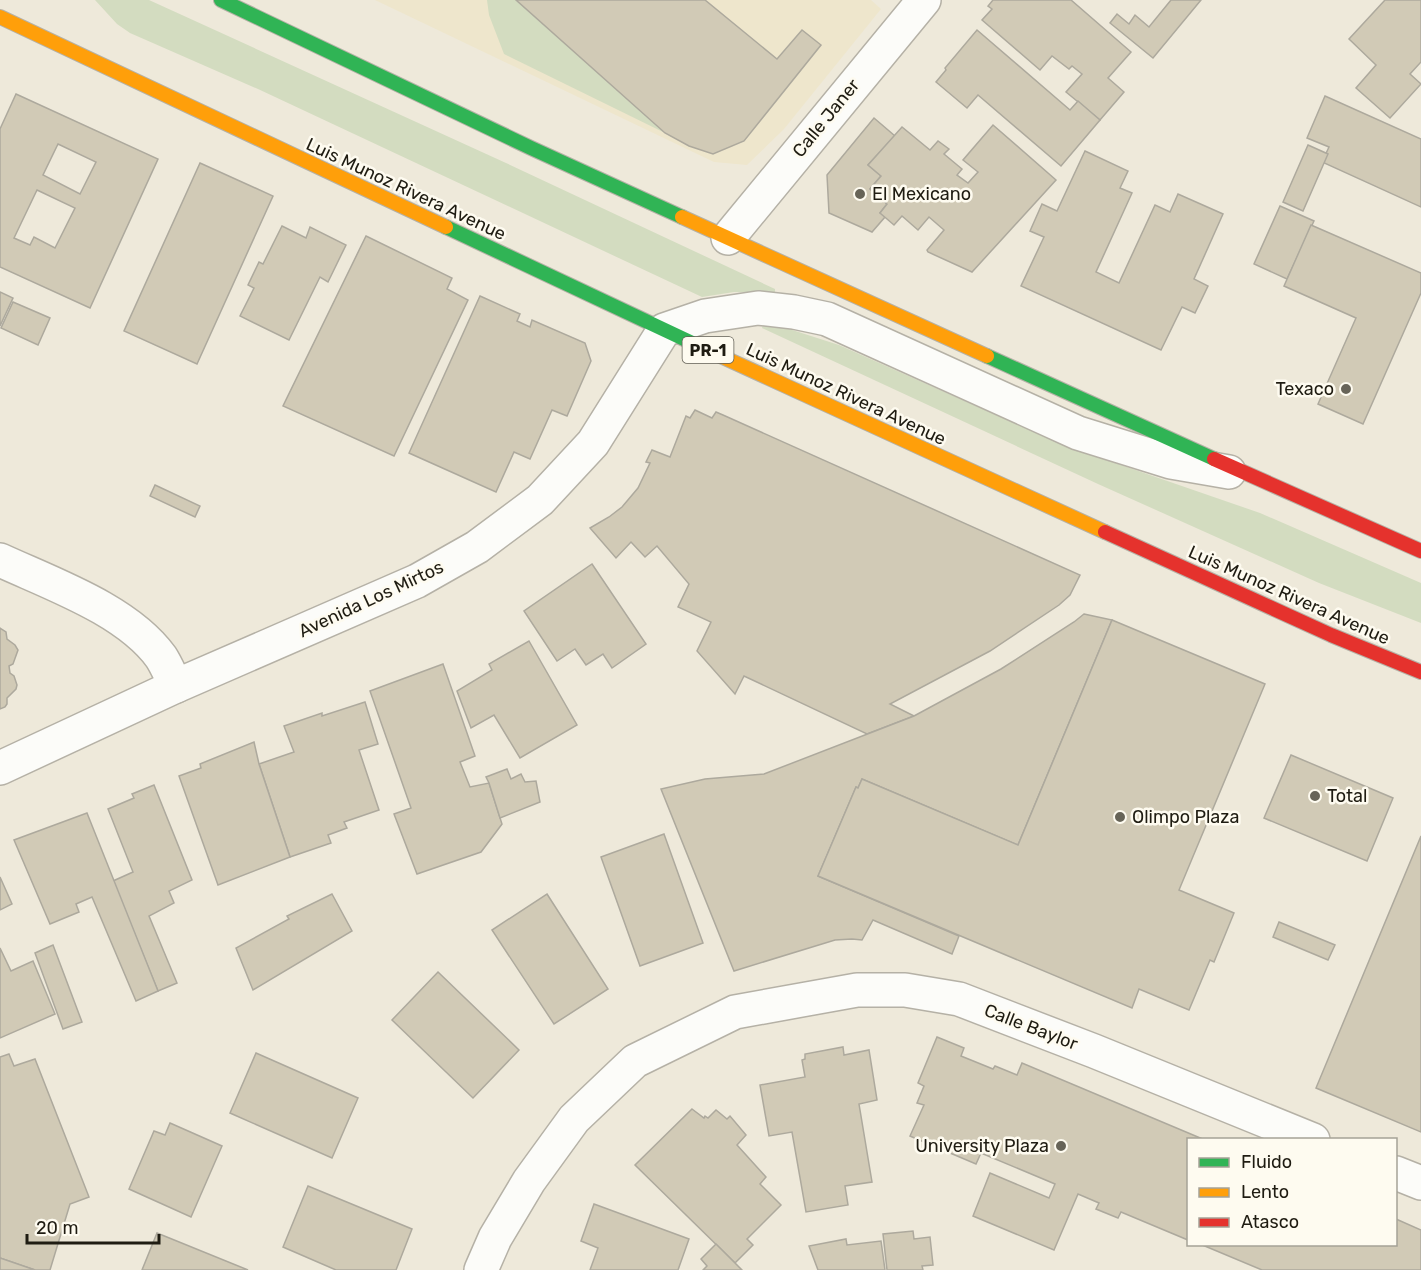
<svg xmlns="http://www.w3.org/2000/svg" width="1421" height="1270" font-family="Rubik,sans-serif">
	<rect width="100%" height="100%" fill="#eee9da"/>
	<polygon fill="#eee6cc" points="375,0 871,0 881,9 784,129 747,165 714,162"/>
	<g fill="#d3dcc0">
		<polygon points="95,0 149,0 506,163 775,289 775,293 734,292 702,297 258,89 130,33 117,24"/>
		<polygon points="487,0 516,0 665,133 504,54 489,15"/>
		<polygon points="763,325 783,327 839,345 1066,446 1260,513 1421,583 1421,623 1319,583 1098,484 762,328"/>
	</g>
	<g fill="#d1cab6" stroke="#ada99d" stroke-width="1.5" fill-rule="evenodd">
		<polygon points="516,0 705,0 777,59 802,30 821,45 744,141 713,154 689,146 665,133"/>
		<polygon points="993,0 1071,0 1131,52 1108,78 1124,92 1100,120 1066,92 1082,74 1072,66 1069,69 1052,56 1040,70 982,20 992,9 988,6"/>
		<polygon points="1171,0 1201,0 1153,58 1110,23 1117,14 1129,24 1135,15 1149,27"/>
		<polygon points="1385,0 1421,0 1421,62 1410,74 1421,84 1390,118 1356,88 1376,65 1349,39"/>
		<polygon points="977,30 1070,110 1078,101 1100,120 1061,166 978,95 967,108 936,82 946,70 945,68"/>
		<path d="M16,94L158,159L90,308L0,267V129ZM58,144L96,162L80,194L43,175ZM37,190L75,208L55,248L34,237L30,245L14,238Z"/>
		<polygon points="1325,96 1421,139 1421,207 1322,162 1329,147 1307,138"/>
		<polygon points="874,118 895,136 868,165 881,176 870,189 887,204 880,213 885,217 872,232 829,213 827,175"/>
		<polygon points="993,125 1056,180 972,272 928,252 927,250 944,230 929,217 918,230 902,216 894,225 880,213 887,204 870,189 881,176 868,165 902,127 930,150 938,141 949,149 944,154 962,169 957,175 968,183 978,172 963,160"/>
		<polygon points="1308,145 1328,154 1303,211 1283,202"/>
		<polygon points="1085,151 1128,171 1120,188 1132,193 1096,272 1119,283 1155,205 1170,212 1178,194 1223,214 1194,279 1208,286 1195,313 1182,307 1161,350 1021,286 1044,237 1030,231 1042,204 1057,211"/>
		<polygon points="200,163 273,196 197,364 124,331"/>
		<polygon points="1280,206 1314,221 1287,279 1254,264"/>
		<polygon points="1311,225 1421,273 1421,293 1363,424 1318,404 1356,318 1284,286"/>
		<polygon points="282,226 306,238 310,227 346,245 328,282 320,277 289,340 240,316 254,288 248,285 259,262 263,264"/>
		<polygon points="366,236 452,278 447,289 468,300 394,456 283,406"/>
		<polygon points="0,292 13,298 0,326"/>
		<polygon points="480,296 520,314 517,321 530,327 532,320 585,343 591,361 567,416 552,410 530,459 514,452 496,492 409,453"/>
		<polygon points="13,302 50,318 38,345 1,328"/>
		<polygon points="695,410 712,418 716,412 723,415 1080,575 1070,595 1059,605 990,651 890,704 914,716 867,734 744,676 735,694 697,651 711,622 678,607 689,584 657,546 645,557 631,542 616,558 590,528 609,517 622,507 638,488 650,463 646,462 652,450 670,457 686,416 690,418"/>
		<polygon points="155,485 200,506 195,517 150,496"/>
		<polygon points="592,564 646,644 612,668 603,654 586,665 575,649 557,661 524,611"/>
		<polygon points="1084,614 1112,620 1018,845 862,779 858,788 856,787 818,876 959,936 952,954 873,920 862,940 852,939 835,940 734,971 661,789 705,779 764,774 914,716 1001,669 1074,622"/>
		<polygon points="1112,620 1265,684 1179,890 1234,913 1214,962 1210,960 1189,1010 1139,989 1132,1008 818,876 856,787 858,788 862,779 1018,845"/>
		<polygon points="0,628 6,632 7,639 15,645 18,650 13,664 9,666 10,673 14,676 17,685 16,689 7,698 7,704 5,707 0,709"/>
		<polygon points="529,641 577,725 520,758 494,715 471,728 457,691 492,670 489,664"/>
		<polygon points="443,664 475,756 460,762 470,787 489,783 502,824 481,852 417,874 394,814 411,808 370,691"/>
		<polygon points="365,702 378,744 359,750 379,810 344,822 347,828 328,835 331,843 290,857 259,764 294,752 284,726 322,713 322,716"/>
		<polygon points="254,742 259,764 290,857 218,885 179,776 201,768 200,764"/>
		<polygon points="1291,755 1393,798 1367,861 1264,818"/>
		<polygon points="507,769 511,779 521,774 525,782 536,781 540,802 500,818 489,783 486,777"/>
		<polygon points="154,785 192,880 169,891 174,903 149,916 177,983 158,991 113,881 133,872 108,809 134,798 132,794"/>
		<polygon points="87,813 158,991 136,1001 92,897 76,904 79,912 50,924 14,840"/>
		<polygon points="664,834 703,943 640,966 601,857"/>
		<polygon points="1421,836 1421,1132 1316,1088"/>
		<polygon points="0,877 12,904 0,910"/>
		<polygon points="332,894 352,931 253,990 236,948 289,919 287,916"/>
		<polygon points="547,894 608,989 554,1024 492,930"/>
		<polygon points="1279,922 1335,945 1328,960 1273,937"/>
		<polygon points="53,945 82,1022 63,1029 35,953"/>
		<polygon points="0,948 11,971 33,961 55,1014 0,1038"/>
		<polygon points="438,972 519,1050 473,1098 392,1020"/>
		<polygon points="937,1037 964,1048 961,1056 993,1069 995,1066 1017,1075 1022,1063 1205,1140 1188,1140 1188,1240 1121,1212 1118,1218 1096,1209 1099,1203 1078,1194 1054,1250 973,1216 990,1173 1049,1198 1055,1184 981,1153 976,1164 910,1136 924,1105 917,1103 924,1086 918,1083"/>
		<polygon points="843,1047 844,1055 869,1050 877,1100 859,1104 872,1182 845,1186 848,1205 806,1212 792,1132 769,1136 760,1085 805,1077 802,1060 805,1059 805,1054"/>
		<polygon points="256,1053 358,1098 332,1158 230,1113"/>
		<polygon points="9,1054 14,1066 35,1059 89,1197 70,1204 50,1270 35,1270 0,1258 0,1057"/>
		<polygon points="692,1109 704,1118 705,1116 708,1118 716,1110 727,1119 730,1116 746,1135 737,1145 766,1177 760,1184 781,1205 747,1239 753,1245 735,1263 635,1165"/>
		<polygon points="170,1123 222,1146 191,1217 129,1189 154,1131 165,1135"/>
		<polygon points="308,1186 412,1229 396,1270 336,1270 283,1247"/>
		<polygon points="594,1204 689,1239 678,1270 590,1270 598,1248 581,1241"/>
		<polygon points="1396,1219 1421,1230 1421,1270 1262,1270 1200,1244 1396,1244"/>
		<polygon points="913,1231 914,1239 930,1237 933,1265 922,1266 923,1270 887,1270 883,1234"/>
		<polygon points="157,1233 248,1270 142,1270"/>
		<polygon points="846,1239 847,1245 881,1241 885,1270 818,1270 809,1246"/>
		<polygon points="716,1244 742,1270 703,1270 707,1266 701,1259"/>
		<polygon points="0,1258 35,1270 0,1270"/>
	</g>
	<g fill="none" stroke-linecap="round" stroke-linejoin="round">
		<defs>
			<g id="street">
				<polyline points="728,238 924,0"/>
				<path d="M0,560C52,584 127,610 161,657C167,666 171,677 176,686"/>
				<polyline points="0,768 176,686 417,581 477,547 540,500 593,443 664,330 705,316 758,308 794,312 827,319 1078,433 1171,462 1229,472"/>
				<polyline points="1396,1173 1421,1183"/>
				<polyline points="481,1270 495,1238 529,1181 574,1119 635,1061 735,1012 857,990 905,990 959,999 1094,1051 1313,1140"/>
			</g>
			<g id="fast">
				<polyline points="221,0 531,148 682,217"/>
				<polyline points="446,227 703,348"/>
				<polyline points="987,356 1214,459"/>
			</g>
			<g id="slow">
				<polyline points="0,17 446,227"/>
				<polyline points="682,217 987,356"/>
				<polyline points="703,348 1105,532"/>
			</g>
			<g id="jam">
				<polyline points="1214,459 1421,551"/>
				<polyline points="1105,532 1331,635 1421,672"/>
			</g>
		</defs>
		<use href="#street" stroke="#b5b1a6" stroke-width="36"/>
		<use href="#fast" stroke="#b5b1a6" stroke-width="16"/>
		<use href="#slow" stroke="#b5b1a6" stroke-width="16"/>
		<use href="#jam" stroke="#b5b1a6" stroke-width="16"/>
		<use href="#street" stroke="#fcfcf9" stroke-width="33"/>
		<use href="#fast" stroke="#30b455" stroke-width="14"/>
		<use href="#slow" stroke="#ff9f0a" stroke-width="14"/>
		<use href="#jam" stroke="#e5322d" stroke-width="14"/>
	</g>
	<g fill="#676458" stroke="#fefbf0" stroke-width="2">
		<circle cx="860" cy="194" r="6"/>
		<circle cx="1346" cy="389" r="6"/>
		<circle cx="1315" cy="796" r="6"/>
		<circle cx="1120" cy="817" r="6"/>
		<circle cx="1061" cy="1146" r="6"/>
	</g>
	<g text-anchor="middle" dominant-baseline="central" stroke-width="5" stroke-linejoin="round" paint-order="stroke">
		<rect fill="#fefbf0" stroke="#625f55" stroke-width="1.5" x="682.5" y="337" width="51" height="26" rx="4.5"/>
		<g font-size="16" font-weight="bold" fill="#1f1c12">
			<text x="708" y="350">PR-1</text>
		</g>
		<g font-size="18" fill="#1f1c12" stroke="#fefbf0">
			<text transform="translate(826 118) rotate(-51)">Calle Janer</text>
			<text transform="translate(406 189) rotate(25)">Luis Munoz Rivera Avenue</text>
			<text transform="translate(846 394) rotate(25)">Luis Munoz Rivera Avenue</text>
			<text transform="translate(1289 595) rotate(24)">Luis Munoz Rivera Avenue</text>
			<text transform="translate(371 599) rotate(-25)">Avenida Los Mirtos</text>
			<text transform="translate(1031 1027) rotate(21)">Calle Baylor</text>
		</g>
		<g font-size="18" fill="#1f1c12" stroke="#fefbf0" text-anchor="start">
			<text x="872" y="194">El Mexicano</text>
			<text x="1334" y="389" text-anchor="end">Texaco</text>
			<text x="1327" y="796">Total</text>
			<text x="1132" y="817">Olimpo Plaza</text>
			<text x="1049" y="1146" text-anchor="end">University Plaza</text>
		</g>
	</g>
	<rect x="1187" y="1138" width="210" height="108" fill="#fefbf0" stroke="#a5a297" stroke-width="1.5"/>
	<rect x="1199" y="1158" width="30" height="9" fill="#30b455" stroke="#a5a297" stroke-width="1.5"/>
	<text x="1241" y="1168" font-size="18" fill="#1f1c12">Fluido</text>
	<rect x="1199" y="1188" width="30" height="9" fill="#ff9f0a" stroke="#a5a297" stroke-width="1.5"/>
	<text x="1241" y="1198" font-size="18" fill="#1f1c12">Lento</text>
	<rect x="1199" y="1218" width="30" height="9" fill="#e5322d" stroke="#a5a297" stroke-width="1.5"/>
	<text x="1241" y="1228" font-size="18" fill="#1f1c12">Atasco</text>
	<path d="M27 1234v9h132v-9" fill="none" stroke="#1f1c12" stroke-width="3"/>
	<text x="36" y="1234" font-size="18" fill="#1f1c12" stroke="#fefbf0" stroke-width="4.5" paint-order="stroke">20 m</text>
</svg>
